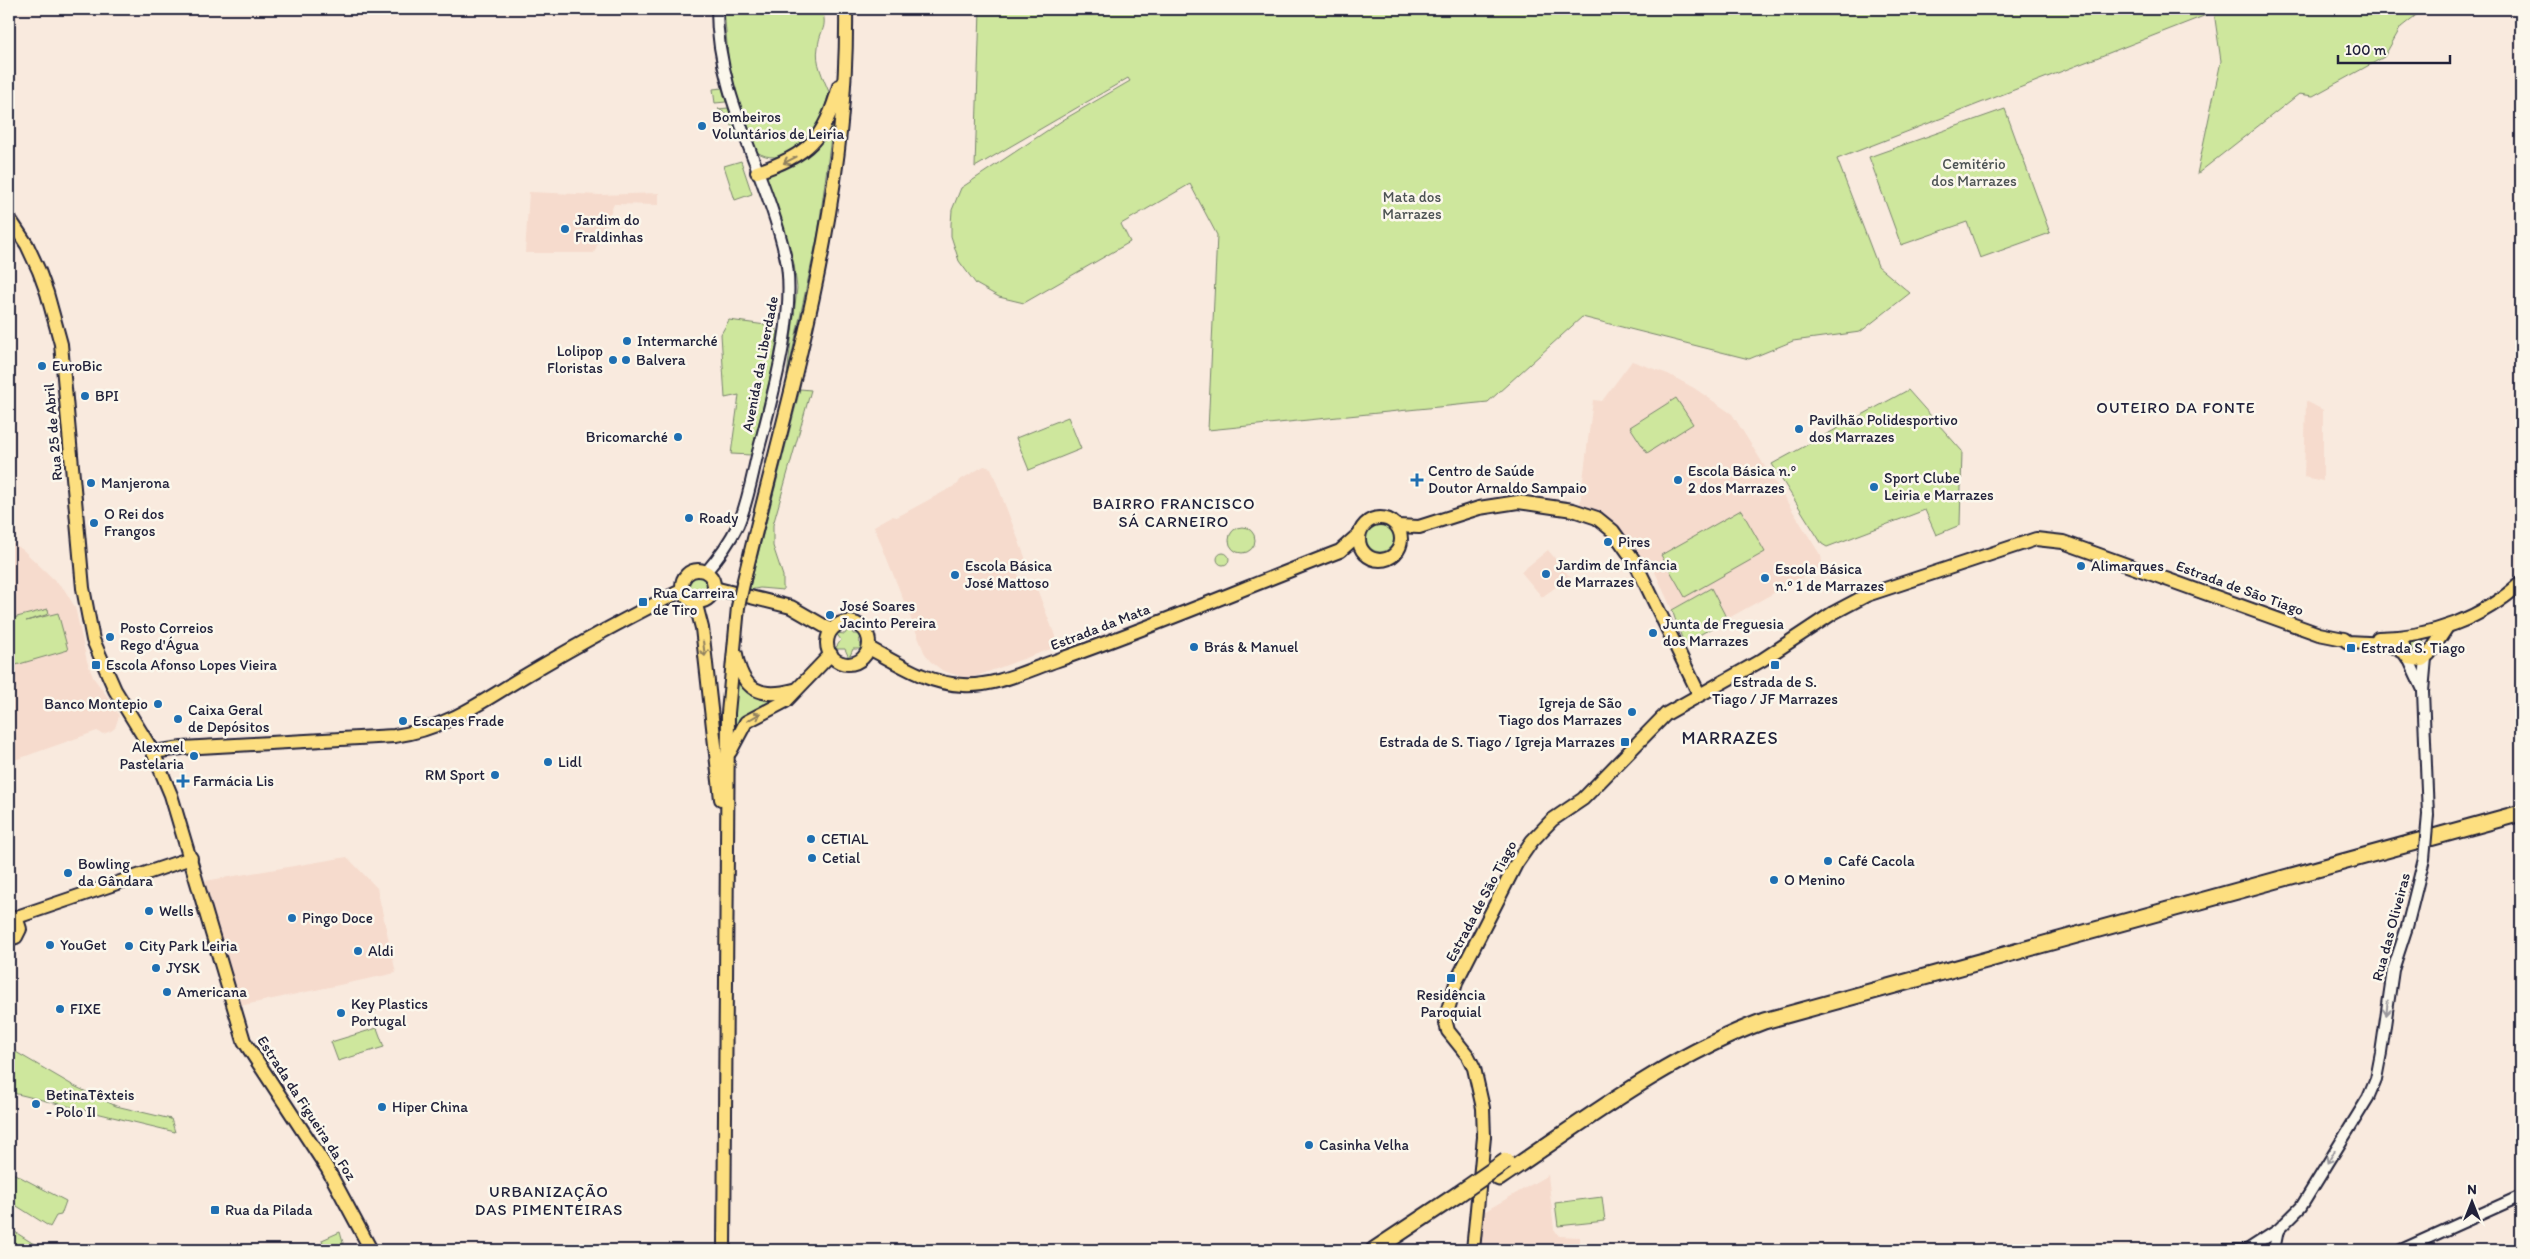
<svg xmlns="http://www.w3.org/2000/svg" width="2530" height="1259" font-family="Itim,sans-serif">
	<rect width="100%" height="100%" fill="#f9eade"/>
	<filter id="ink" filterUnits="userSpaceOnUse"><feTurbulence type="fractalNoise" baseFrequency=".02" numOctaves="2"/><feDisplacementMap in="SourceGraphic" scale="10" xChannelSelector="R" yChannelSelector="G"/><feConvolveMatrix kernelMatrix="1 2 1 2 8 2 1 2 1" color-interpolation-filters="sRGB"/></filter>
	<g filter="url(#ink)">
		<g fill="#f6dbcd">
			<polygon points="529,192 600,195 659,193 659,205 614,204 594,253 525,253"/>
			<polygon points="1632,361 1668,374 1694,388 1732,414 1821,556 1822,562 1819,568 1727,619 1710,589 1672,610 1650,561 1643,564 1625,536 1611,520 1580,504 1593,400 1602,401"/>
			<polygon points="2306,401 2323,410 2323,481 2304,477"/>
			<polygon points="984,466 991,468 1028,565 1016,570 1024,588 1035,584 1059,646 974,677 966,678 943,671 930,661 924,652 874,526 892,516 897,517 958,484 960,480"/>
			<polygon points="9,540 23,550 64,589 75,607 87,661 93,677 115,707 119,716 115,728 111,731 103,734 97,731 9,762"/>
			<polygon points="1548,550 1570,577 1542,597 1521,572"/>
			<polygon points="347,857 377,888 396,973 240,1006 205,881"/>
			<polygon points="1548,1175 1554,1229 1559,1236 1580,1237 1580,1250 1477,1250 1480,1214"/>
		</g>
		<g fill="#cee79d" stroke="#78846c">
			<path d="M724,9H822C828,30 820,28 818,47C815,63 823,77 829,92C826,103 823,115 818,125C807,145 779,167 757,152L730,79Z"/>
			<polygon points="980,9 2424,9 2401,27 2384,57 2313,96 2299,94 2197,174 2221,61 2214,12 1837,159 1878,266 1910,293 1860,332 1793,341 1749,359 1582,317 1488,402 1208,430 1217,235 1190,184 1121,224 1130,242 1024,303 999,297 976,284 959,261 951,236 951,224 952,210 961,188 1063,120 1130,81 1128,78 975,167"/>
			<polygon points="722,88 726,102 715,103 713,89"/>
			<polygon points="728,108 739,138 737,138 725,113 718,109"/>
			<polygon points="2005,109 2050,233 1980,258 1967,222 1901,245 1869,157"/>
			<polygon points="833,123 818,234 787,376 797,288 794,264 765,175"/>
			<polygon points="741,161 752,194 735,200 724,166"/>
			<polygon points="729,320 773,326 778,332 773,365 751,455 731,454 739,395 725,398 721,334"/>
			<polygon points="800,389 811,390 773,525 773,546 783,576 783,590 760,588 749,590"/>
			<polygon points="1908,390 1962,451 1960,525 1936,535 1925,510 1827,547 1822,544 1772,464"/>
			<polygon points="1676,398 1693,424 1647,453 1630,427"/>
			<polygon points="1068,417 1081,449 1029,470 1016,438"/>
			<polygon points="1741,510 1765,552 1685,597 1661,555"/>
			<circle cx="1380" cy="538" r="14"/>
			<circle cx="1242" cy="540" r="13"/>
			<circle cx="1223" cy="559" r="6"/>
			<circle cx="698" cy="585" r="11"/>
			<polygon points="1711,588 1727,619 1684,644 1672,610"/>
			<polygon points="48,609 49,614 26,621 58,613 68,650 9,667 9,619"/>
			<polygon points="850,626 853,634 862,634 859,641 863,649 853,649 849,658 845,649 835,649 841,640 836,633 845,634"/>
			<circle cx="2417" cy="646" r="8"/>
			<polygon points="736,677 780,698 742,718 734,727"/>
			<polygon points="377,1028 384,1047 338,1061 331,1042"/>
			<polygon points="9,1048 74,1086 116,1106 171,1119 175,1132 9,1092"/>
			<polygon points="9,1171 66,1201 61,1215 56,1216 50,1227 9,1201"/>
			<polygon points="1602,1197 1605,1221 1558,1226 1555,1203"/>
			<polygon points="9,1228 43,1250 9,1250"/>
			<polygon points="340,1232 345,1250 326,1250 322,1240"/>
		</g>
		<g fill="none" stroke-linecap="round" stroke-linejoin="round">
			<defs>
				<g id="minor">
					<path d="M706,572C719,557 729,543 738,525C748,502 752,476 758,452C772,398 798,309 785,255C766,171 717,97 717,9"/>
					<polyline points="2408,658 2423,690"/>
					<polyline points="2426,658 2423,691 2428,815"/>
					<polyline points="2198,1250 2252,1250"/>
					<polyline points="2247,1250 2278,1230 2301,1207 2368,1098 2376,1079 2381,1053 2393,970 2407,927 2424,859"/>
					<polyline points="2274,1250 2278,1230"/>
					<polyline points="2401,1250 2521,1196"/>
				</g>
				<g id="major">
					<path d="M757,172C807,156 825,139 839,86"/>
					<polyline points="9,218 27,245 39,271 47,293 61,344 83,588 93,640 115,690 153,752 171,795 244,1041 327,1168 371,1250"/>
					<circle cx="1380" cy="539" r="21"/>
					<polyline points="1398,526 1419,527 1479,508 1518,502 1573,510 1597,518 1613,531 1635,562 1699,694"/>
					<circle cx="698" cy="586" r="16"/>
					<path d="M743,584C788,394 849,206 846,9"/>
					<polyline points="714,588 791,607 831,630"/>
					<polyline points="695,601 702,628 721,799"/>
					<circle cx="848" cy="643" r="21"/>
					<path d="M2378,638C2430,638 2483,618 2521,583"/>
					<polyline points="2403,645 2404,652 2408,658 2422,660 2429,654 2447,627"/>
					<path d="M869,648C899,664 928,684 963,685C995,687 1028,670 1058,660C1153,627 1246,587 1340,551L1359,534"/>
					<path d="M736,654C742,690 760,699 794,690"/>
					<path d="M153,752L182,748L394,736C447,729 484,700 528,674C579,644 630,616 683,590"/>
					<polyline points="730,752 746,722 786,701 831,654"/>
					<polyline points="9,917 17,920 20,929 16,937 9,939"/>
					<polyline points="14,918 191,858"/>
					<polyline points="724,1250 728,713 738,607"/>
					<polyline points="1473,1250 1484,1137 1483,1108 1474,1068 1468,1056 1448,1031 1445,1019 1457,980 1516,864 1532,841 1552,820 1583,799 1666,714 1762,660 1833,613 1867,595 2036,539 2063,542 2319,634 2344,639 2348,642 2387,644 2404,652"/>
				</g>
				<g id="highway">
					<path d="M1499,1178C1584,1121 1667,1057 1764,1021L2521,813"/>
					<polyline points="1374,1250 1457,1195"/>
				</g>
			</defs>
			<use href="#minor" stroke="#22223b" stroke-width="14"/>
			<use href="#major" stroke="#22223b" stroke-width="16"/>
			<use href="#highway" stroke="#22223b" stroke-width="19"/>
			<use href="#minor" stroke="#fbf7ec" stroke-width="10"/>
			<use href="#major" stroke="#fddf80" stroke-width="12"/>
			<use href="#highway" stroke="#fddf80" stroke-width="15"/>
			<defs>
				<polyline id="minor-bridge" points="2424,859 2428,815"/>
				<polyline id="major-bridge" points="738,607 743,584"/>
				<polyline id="highway-bridge" points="1457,1195 1506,1161"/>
			</defs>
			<use href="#minor-bridge" stroke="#22223b" stroke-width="14" stroke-linecap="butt"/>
			<use href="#major-bridge" stroke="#22223b" stroke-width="16" stroke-linecap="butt"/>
			<use href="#highway-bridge" stroke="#22223b" stroke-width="19" stroke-linecap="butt"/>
			<use href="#minor-bridge" stroke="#fbf7ec" stroke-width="10"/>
			<use href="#major-bridge" stroke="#fddf80" stroke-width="12"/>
			<use href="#highway-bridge" stroke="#fddf80" stroke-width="15"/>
		</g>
		<defs><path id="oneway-shaft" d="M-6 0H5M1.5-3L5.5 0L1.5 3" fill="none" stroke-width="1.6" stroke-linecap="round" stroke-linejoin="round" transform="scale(1.25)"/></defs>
		<g stroke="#90805e">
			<use href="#oneway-shaft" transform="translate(790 160) rotate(153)"/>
			<use href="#oneway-shaft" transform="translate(704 649) rotate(83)"/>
			<use href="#oneway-shaft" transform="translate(754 717) rotate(-30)"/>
		</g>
		<g stroke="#99979c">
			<use href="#oneway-shaft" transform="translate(2387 1008) rotate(96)"/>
			<use href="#oneway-shaft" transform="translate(2331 1157) rotate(120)"/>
		</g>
	</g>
	<g fill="#1f6fb2" stroke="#fbf7ec" stroke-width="2">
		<circle cx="702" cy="126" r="5"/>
		<circle cx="565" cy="229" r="5"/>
		<circle cx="627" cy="341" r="5"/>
		<circle cx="613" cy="360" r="5"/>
		<circle cx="626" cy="360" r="5"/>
		<circle cx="42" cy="366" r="5"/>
		<circle cx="85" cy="396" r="5"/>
		<circle cx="1799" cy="429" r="5"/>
		<circle cx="678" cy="437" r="5"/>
		<path d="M1414.5 472.5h5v5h5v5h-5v5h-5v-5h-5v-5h5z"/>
		<circle cx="1678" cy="480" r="5"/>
		<circle cx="91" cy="483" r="5"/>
		<circle cx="1874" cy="487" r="5"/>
		<circle cx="689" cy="518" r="5"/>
		<circle cx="94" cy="523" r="5"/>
		<circle cx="1608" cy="542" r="5"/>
		<circle cx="2081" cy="566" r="5"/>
		<circle cx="1546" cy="574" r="5"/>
		<circle cx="955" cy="575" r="5"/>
		<circle cx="1765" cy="578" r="5"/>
		<rect x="638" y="597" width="10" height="10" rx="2.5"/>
		<circle cx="830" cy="615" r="5"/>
		<circle cx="1653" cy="633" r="5"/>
		<circle cx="110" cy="637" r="5"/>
		<circle cx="1194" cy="647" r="5"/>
		<rect x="2346" y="643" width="10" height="10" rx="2.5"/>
		<rect x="91" y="660" width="10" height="10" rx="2.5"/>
		<rect x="1770" y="660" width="10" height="10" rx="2.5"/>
		<circle cx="158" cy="704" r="5"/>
		<circle cx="1632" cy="712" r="5"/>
		<circle cx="178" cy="719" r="5"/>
		<circle cx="403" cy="721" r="5"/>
		<rect x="1620" y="737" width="10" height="10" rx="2.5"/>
		<circle cx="194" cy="756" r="5"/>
		<circle cx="548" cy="762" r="5"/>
		<circle cx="495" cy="775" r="5"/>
		<path d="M180.5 773.5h5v5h5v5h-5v5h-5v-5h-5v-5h5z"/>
		<circle cx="811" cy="839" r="5"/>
		<circle cx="812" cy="858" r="5"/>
		<circle cx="1828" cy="861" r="5"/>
		<circle cx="68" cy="873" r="5"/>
		<circle cx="1774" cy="880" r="5"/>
		<circle cx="149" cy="911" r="5"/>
		<circle cx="292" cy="918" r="5"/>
		<circle cx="50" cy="945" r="5"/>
		<circle cx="129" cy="946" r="5"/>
		<circle cx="358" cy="951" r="5"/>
		<circle cx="156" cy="968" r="5"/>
		<rect x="1446" y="973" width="10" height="10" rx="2.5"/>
		<circle cx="167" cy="992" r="5"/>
		<circle cx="60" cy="1009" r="5"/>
		<circle cx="341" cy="1013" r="5"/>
		<circle cx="36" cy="1104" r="5"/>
		<circle cx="382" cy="1107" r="5"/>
		<circle cx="1309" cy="1145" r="5"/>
		<rect x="210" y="1205" width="10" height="10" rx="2.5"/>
	</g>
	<g text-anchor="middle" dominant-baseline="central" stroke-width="5" stroke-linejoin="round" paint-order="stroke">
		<g font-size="15" fill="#22223b" stroke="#fbf7ec" text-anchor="start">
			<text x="712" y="117">Bombeiros<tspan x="712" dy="17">Voluntários de Leiria</tspan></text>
			<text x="575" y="220">Jardim do<tspan x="575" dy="17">Fraldinhas</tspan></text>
			<text x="637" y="341">Intermarché</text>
			<text x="603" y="351" text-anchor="end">Lolipop<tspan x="603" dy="17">Floristas</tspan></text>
			<text x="636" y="360">Balvera</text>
			<text x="52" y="366">EuroBic</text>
			<text x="95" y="396">BPI</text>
			<text x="1809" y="420">Pavilhão Polidesportivo<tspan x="1809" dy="17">dos Marrazes</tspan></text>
			<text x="668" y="437" text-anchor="end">Bricomarché</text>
			<text x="1428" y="471">Centro de Saúde<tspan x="1428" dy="17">Doutor Arnaldo Sampaio</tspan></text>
			<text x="1688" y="471">Escola Básica n.º<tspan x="1688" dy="17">2 dos Marrazes</tspan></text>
			<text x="1884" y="478">Sport Clube<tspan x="1884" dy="17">Leiria e Marrazes</tspan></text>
			<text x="101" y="483">Manjerona</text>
			<text x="104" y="514">O Rei dos<tspan x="104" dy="17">Frangos</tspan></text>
			<text x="699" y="518">Roady</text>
			<text x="1618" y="542">Pires</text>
			<text x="1556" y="565">Jardim de Infância<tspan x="1556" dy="17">de Marrazes</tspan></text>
			<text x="965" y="566">Escola Básica<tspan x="965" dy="17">José Mattoso</tspan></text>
			<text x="2091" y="566">Alimarques</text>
			<text x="1775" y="569">Escola Básica<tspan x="1775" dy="17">n.º 1 de Marrazes</tspan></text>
			<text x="653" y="593">Rua Carreira<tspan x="653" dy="17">de Tiro</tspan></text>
			<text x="840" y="606">José Soares<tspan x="840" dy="17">Jacinto Pereira</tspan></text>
			<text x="1663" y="624">Junta de Freguesia<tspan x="1663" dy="17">dos Marrazes</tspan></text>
			<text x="120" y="628">Posto Correios<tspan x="120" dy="17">Rego d'Água</tspan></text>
			<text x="1204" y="647">Brás &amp; Manuel</text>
			<text x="2361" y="648">Estrada S. Tiago</text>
			<text x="106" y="665">Escola Afonso Lopes Vieira</text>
			<text x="1775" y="682" text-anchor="middle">Estrada de S.<tspan x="1775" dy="17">Tiago / JF Marrazes</tspan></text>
			<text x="1622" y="703" text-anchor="end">Igreja de São<tspan x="1622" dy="17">Tiago dos Marrazes</tspan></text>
			<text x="148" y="704" text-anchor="end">Banco Montepio</text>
			<text x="188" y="710">Caixa Geral<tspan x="188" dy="17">de Depósitos</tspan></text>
			<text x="413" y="721">Escapes Frade</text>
			<text x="1615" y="742" text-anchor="end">Estrada de S. Tiago / Igreja Marrazes</text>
			<text x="184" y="747" text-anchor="end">Alexmel<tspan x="184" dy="17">Pastelaria</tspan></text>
			<text x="558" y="762">Lidl</text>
			<text x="485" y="775" text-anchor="end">RM Sport</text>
			<text x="193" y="781">Farmácia Lis</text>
			<text x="821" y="839">CETIAL</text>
			<text x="822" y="858">Cetial</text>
			<text x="1838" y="861">Café Cacola</text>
			<text x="78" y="864">Bowling<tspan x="78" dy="17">da Gândara</tspan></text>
			<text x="1784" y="880">O Menino</text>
			<text x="159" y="911">Wells</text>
			<text x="302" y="918">Pingo Doce</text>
			<text x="60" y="945">YouGet</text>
			<text x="139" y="946">City Park Leiria</text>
			<text x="368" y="951">Aldi</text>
			<text x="166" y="968">JYSK</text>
			<text x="177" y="992">Americana</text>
			<text x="1451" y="995" text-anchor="middle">Residência<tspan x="1451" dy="17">Paroquial</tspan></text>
			<text x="351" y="1004">Key Plastics<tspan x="351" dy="17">Portugal</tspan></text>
			<text x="70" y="1009">FIXE</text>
			<text x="46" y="1095">BetinaTêxteis<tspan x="46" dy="17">- Polo II</tspan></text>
			<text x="392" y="1107">Hiper China</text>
			<text x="1319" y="1145">Casinha Velha</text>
			<text x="225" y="1210">Rua da Pilada</text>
		</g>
		<g font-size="15" fill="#4d5354" stroke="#fbf7ec">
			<text x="1974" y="164">Cemitério<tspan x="1974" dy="17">dos Marrazes</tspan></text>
			<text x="1412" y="197">Mata dos<tspan x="1412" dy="17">Marrazes</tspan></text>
		</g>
		<g font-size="15" fill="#22223b" stroke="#fbf7ec">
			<text transform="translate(760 364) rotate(-79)">Avenida da Liberdade</text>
			<text transform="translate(53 432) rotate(-95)">Rua 25 de Abril</text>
			<text transform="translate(2240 588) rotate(20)">Estrada de São Tiago</text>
			<text transform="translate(1100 627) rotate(-21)">Estrada da Mata</text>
			<text transform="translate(1481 901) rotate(-62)">Estrada de São Tiago</text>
			<text transform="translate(2391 927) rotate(-75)">Rua das Oliveiras</text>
			<text transform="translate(307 1108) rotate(57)">Estrada da Figueira da Foz</text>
		</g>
		<g font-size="16" letter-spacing="1" fill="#22223b" stroke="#fbf7ec">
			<text x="2176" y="407">OUTEIRO DA FONTE</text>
			<text x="1174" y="503">BAIRRO FRANCISCO<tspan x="1174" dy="18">SÁ CARNEIRO</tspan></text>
			<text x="549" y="1191">URBANIZAÇÃO<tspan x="549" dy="18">DAS PIMENTEIRAS</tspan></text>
		</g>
		<g font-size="18" letter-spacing="1" fill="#22223b" stroke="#fbf7ec">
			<text x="1730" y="738">MARRAZES</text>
		</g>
	</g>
	<rect width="2530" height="1259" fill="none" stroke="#fbf7ec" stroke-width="30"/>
	<rect x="15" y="15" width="2500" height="1229" fill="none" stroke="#22223b" stroke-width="2" filter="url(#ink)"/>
	<g transform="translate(2472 1202)" stroke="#fbf7ec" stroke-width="4" paint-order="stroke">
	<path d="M0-4L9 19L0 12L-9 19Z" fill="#22223b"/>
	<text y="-8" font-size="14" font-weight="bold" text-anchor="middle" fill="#22223b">N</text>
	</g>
	<path d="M2338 55v8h112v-8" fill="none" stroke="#22223b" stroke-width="2.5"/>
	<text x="2345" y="55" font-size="15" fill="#22223b" stroke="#fbf7ec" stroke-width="4" paint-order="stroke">100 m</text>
</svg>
